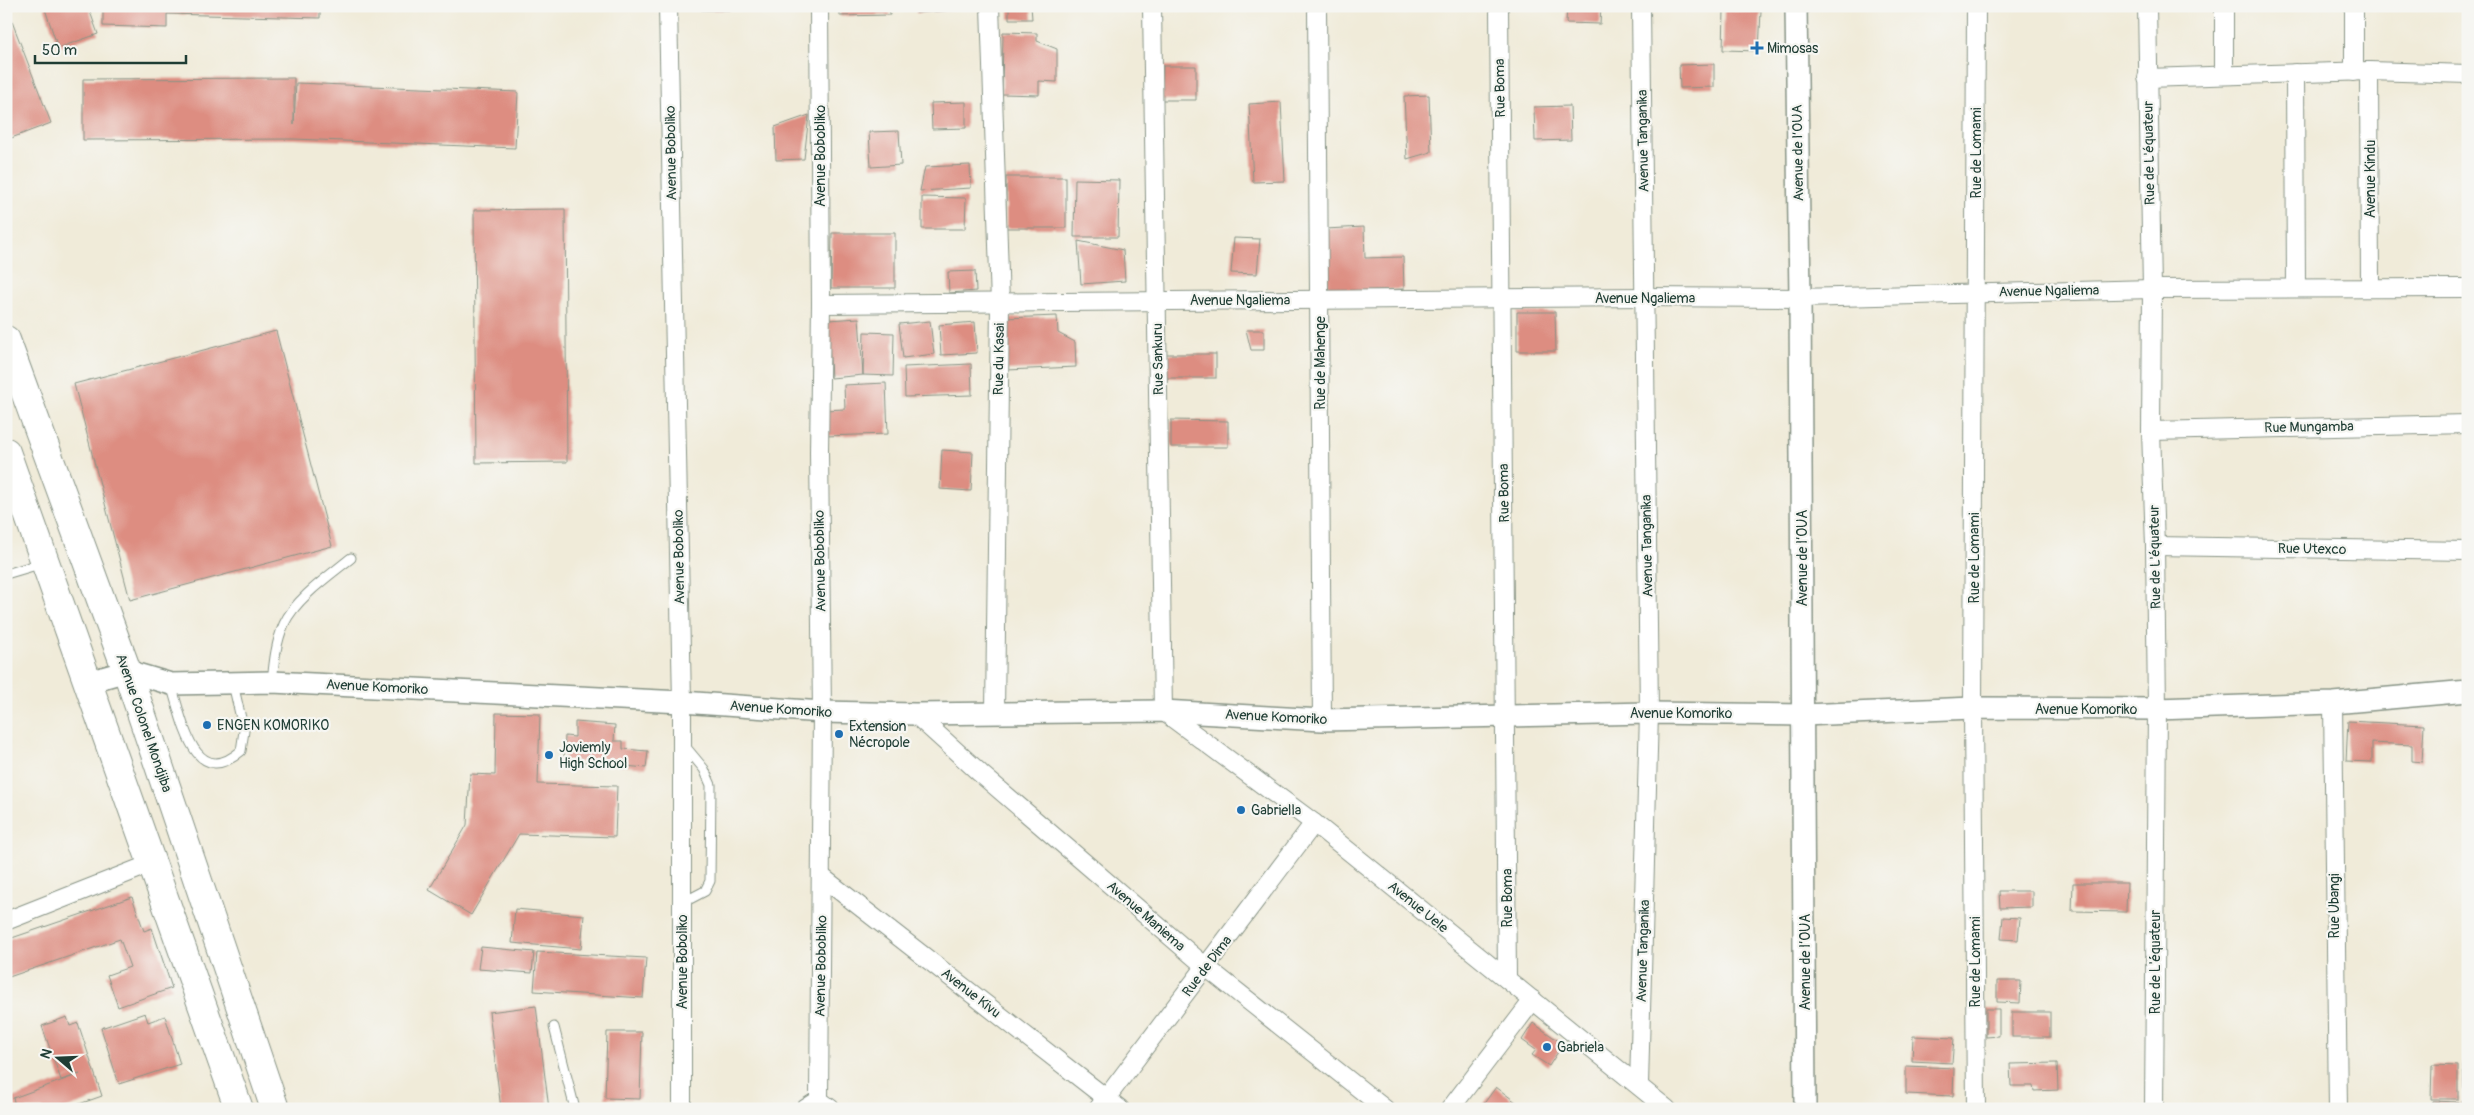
<svg xmlns="http://www.w3.org/2000/svg" width="2474" height="1115" font-family="Pangolin,sans-serif">
	<rect width="100%" height="100%" fill="#f6f6f2"/>
	<filter id="ink" filterUnits="userSpaceOnUse"><feTurbulence type="fractalNoise" baseFrequency=".02" numOctaves="2"/><feDisplacementMap in="SourceGraphic" scale="10" xChannelSelector="R" yChannelSelector="G"/><feConvolveMatrix kernelMatrix="1 2 1 2 8 2 1 2 1" color-interpolation-filters="sRGB"/></filter>
	<filter id="wash" filterUnits="userSpaceOnUse"><feTurbulence type="fractalNoise" baseFrequency=".0096" numOctaves="4" result="noise"/><feDisplacementMap in="SourceGraphic" scale="20" xChannelSelector="R" yChannelSelector="G"/><feGaussianBlur stdDeviation="1.12" result="paint"/><feColorMatrix in="noise" values="0 0 0 0 0 0 0 0 0 0 0 0 0 0 0 0 0 1.4 0 .05"/><feComposite in="paint" operator="in"/></filter>
	<g filter="url(#wash)">
		<rect width="100%" height="100%" fill="#f0ebd9"/>
		<g id="blocks">
			<g fill="#dd8d81">
				<polygon points="6,6 51,123 6,140"/>
				<polygon points="44,6 88,6 98,34 58,48"/>
				<polygon points="103,6 320,6 320,18 167,14 167,28 103,26"/>
				<rect x="702" y="6" width="28" height="4"/>
				<polygon points="840,6 889,6 890,15 840,16"/>
				<polygon points="916,6 954,6 954,10 916,13"/>
				<polygon points="1009,6 1031,6 1032,19 1009,19"/>
				<polygon points="1567,6 1601,6 1600,24 1566,23"/>
				<polygon points="1724,10 1761,11 1759,51 1723,50"/>
				<polygon points="1003,32 1037,33 1037,41 1057,49 1057,82 1039,81 1039,95 1002,94"/>
				<polygon points="1714,64 1714,87 1680,88 1679,65"/>
				<polygon points="1163,66 1196,66 1196,100 1162,100"/>
				<polygon points="294,78 294,125 296,83 518,92 515,148 294,139 83,140 83,79"/>
				<polygon points="1429,95 1431,152 1407,159 1404,96"/>
				<polygon points="966,102 966,128 932,129 931,103"/>
				<polygon points="1281,102 1285,181 1253,182 1249,104"/>
				<polygon points="1570,106 1571,140 1535,141 1534,107"/>
				<polygon points="809,115 804,159 776,160 775,127"/>
				<polygon points="899,131 901,165 871,167 869,132"/>
				<polygon points="970,165 971,188 920,191 925,167"/>
				<rect x="1006" y="177" width="60" height="51"/>
				<polygon points="1075,179 1119,180 1118,237 1074,237"/>
				<polygon points="922,197 966,198 965,229 922,229"/>
				<polygon points="565,209 567,462 476,463 474,210"/>
				<polygon points="1364,227 1365,258 1403,257 1404,289 1328,292 1325,229"/>
				<polygon points="832,233 895,233 895,288 831,288"/>
				<polygon points="1234,238 1260,239 1257,274 1231,273"/>
				<polygon points="1078,241 1123,250 1125,281 1081,284"/>
				<polygon points="975,271 976,291 949,293 948,272"/>
				<polygon points="1517,312 1555,312 1556,351 1517,351"/>
				<polygon points="1057,316 1058,333 1075,342 1076,367 1007,370 1005,318"/>
				<polygon points="859,318 863,375 864,332 894,333 893,376 863,375 831,378 828,320"/>
				<polygon points="930,321 934,354 903,358 899,324"/>
				<polygon points="975,322 977,353 941,355 939,325"/>
				<polygon points="1246,330 1264,330 1264,350 1251,350"/>
				<polygon points="276,331 332,546 130,600 74,384"/>
				<rect x="1166" y="354" width="50" height="24"/>
				<polygon points="971,364 972,395 905,397 904,367"/>
				<polygon points="886,383 888,434 825,436 824,410 845,409 844,385"/>
				<polygon points="1171,420 1228,421 1228,447 1171,447"/>
				<polygon points="942,450 973,452 971,491 940,489"/>
				<polygon points="496,713 540,714 538,784 617,786 615,837 519,834 471,915 429,890 467,825 470,774 495,775"/>
				<polygon points="2348,721 2424,725 2422,762 2412,761 2412,745 2372,743 2372,762 2346,761"/>
				<polygon points="575,722 615,725 614,741 623,741 623,749 648,751 646,768 564,760 565,736 575,737"/>
				<polygon points="2073,883 2127,883 2126,912 2072,911"/>
				<polygon points="1999,891 2032,891 2032,907 2000,908"/>
				<polygon points="132,897 144,931 152,928 172,988 118,1007 107,975 130,967 120,939 6,978 6,940"/>
				<polygon points="515,909 584,915 581,949 512,943"/>
				<polygon points="2003,917 2020,918 2018,940 2001,939"/>
				<polygon points="481,947 534,952 532,973 478,969"/>
				<polygon points="537,952 646,958 643,998 534,991"/>
				<polygon points="1997,981 2021,981 2020,1003 1997,1002"/>
				<polygon points="536,1006 549,1109 501,1109 489,1012"/>
				<polygon points="1986,1009 1999,1009 1999,1036 1986,1037"/>
				<rect x="2012" y="1012" width="38" height="25"/>
				<polygon points="145,1013 148,1022 165,1016 180,1064 119,1084 101,1028"/>
				<polygon points="67,1017 70,1026 78,1023 102,1096 65,1109 16,1109 13,1098 80,1074 61,1080 42,1026"/>
				<polygon points="1533,1023 1563,1044 1549,1066 1532,1055 1536,1050 1522,1040"/>
				<polygon points="607,1032 642,1032 640,1099 605,1098"/>
				<polygon points="1913,1036 1954,1038 1952,1063 1912,1061"/>
				<polygon points="2057,1063 2058,1090 2034,1091 2033,1086 2011,1086 2010,1064"/>
				<polygon points="2463,1063 2468,1063 2468,1089 2464,1089"/>
				<polygon points="2432,1065 2458,1066 2458,1099 2431,1099"/>
				<polygon points="1906,1066 1954,1068 1953,1096 1906,1094"/>
				<polygon points="1496,1087 1525,1109 1480,1109"/>
				<polygon points="2433,1101 2458,1102 2457,1109 2433,1109"/>
				<rect x="2461" y="1101" width="7" height="8"/>
			</g>
		</g>
	</g>
	<g filter="url(#ink)">
		<use href="#blocks" fill-opacity="0" stroke="#889486" stroke-width="1"/>
		<g fill="none" stroke-linecap="round" stroke-linejoin="round">
			<defs>
				<g id="service">
					<polyline points="6,574 43,563"/>
					<path d="M272,682C274,662 276,642 284,624C295,599 330,575 351,558"/>
					<path d="M171,685C182,717 193,792 241,751L244,731L233,684"/>
					<polyline points="682,903 705,891 710,881 711,785 704,769 684,745"/>
					<polyline points="554,1027 575,1109"/>
				</g>
				<g id="minor">
					<polyline points="668,6 682,702 682,1109"/>
					<polyline points="990,6 1000,304 995,712"/>
					<polyline points="1152,6 1163,711 1314,823 1667,1109"/>
					<polyline points="1317,6 1322,720"/>
					<polyline points="1499,6 1507,979"/>
					<polyline points="2147,6 2152,289 2151,431 2155,546 2157,709 2154,1109"/>
					<polyline points="2354,6 2354,72"/>
					<polyline points="2369,71 2370,287"/>
					<polyline points="2295,73 2296,288"/>
					<polyline points="2224,75 2224,6"/>
					<polyline points="2147,78 2369,71 2468,74"/>
					<polyline points="821,304 1645,297 1800,298 2152,289 2468,288"/>
					<polyline points="2151,431 2468,424"/>
					<polyline points="2155,546 2468,551"/>
					<polyline points="2333,703 2338,1109"/>
					<polyline points="915,714 980,773 1206,967 1385,1109"/>
					<polyline points="822,877 1120,1109"/>
					<polyline points="6,921 153,863"/>
					<polyline points="1639,1085 1649,713 1641,6"/>
					<polyline points="819,1100 831,1109"/>
					<polyline points="805,1109 819,1100 822,712 819,452 821,304 819,6"/>
					<polyline points="1098,1109 1314,823"/>
					<polyline points="1450,1109 1533,1000"/>
					<polyline points="1976,1109 1973,708 1976,6"/>
				</g>
				<g id="tertiary">
					<polyline points="1796,6 1800,298 1805,1109"/>
					<polyline points="88,682 127,671 171,684 272,682 682,702 822,712 915,714 1163,711 1322,720 1649,713 1803,715 1973,708 2157,709 2333,703 2468,691"/>
				</g>
				<g id="primary">
					<polyline points="6,340 127,671 275,1109"/>
					<polyline points="6,452 239,1109"/>
				</g>
			</defs>
			<use href="#service" stroke="#889486" stroke-width="11"/>
			<use href="#minor" stroke="#889486" stroke-width="20"/>
			<use href="#tertiary" stroke="#889486" stroke-width="24"/>
			<use href="#primary" stroke="#889486" stroke-width="30"/>
			<use href="#service" stroke="#fff" stroke-width="9"/>
			<use href="#minor" stroke="#fff" stroke-width="18"/>
			<use href="#tertiary" stroke="#fff" stroke-width="21"/>
			<use href="#primary" stroke="#fff" stroke-width="28"/>
		</g>
	</g>
	<g fill="#1f6fb2" stroke="#f6f6f2" stroke-width="2">
		<path d="M1754.5 40.5h5v5h5v5h-5v5h-5v-5h-5v-5h5z"/>
		<circle cx="207" cy="725" r="5"/>
		<circle cx="839" cy="734" r="5"/>
		<circle cx="549" cy="755" r="5"/>
		<circle cx="1241" cy="810" r="5"/>
		<circle cx="1547" cy="1047" r="5"/>
	</g>
	<g text-anchor="middle" dominant-baseline="central" stroke-width="4.5" stroke-linejoin="round" paint-order="stroke">
		<g font-size="14" fill="#1f3d34" stroke="#f6f6f2" text-anchor="start">
			<text x="1767" y="48">Mimosas</text>
			<text x="217" y="725">ENGEN KOMORIKO</text>
			<text x="849" y="726">Extension<tspan x="849" dy="16">Nécropole</tspan></text>
			<text x="559" y="747">Joviemly<tspan x="559" dy="16">High School</tspan></text>
			<text x="1251" y="810">Gabriella</text>
			<text x="1557" y="1047">Gabriela</text>
		</g>
		<g font-size="14" fill="#1f3d34" stroke="#f6f6f2">
			<text transform="translate(1500 88) rotate(-91)">Rue Boma</text>
			<text transform="translate(1643 141) rotate(-91)">Avenue Tanganika</text>
			<text transform="translate(671 153) rotate(-91)">Avenue Boboliko</text>
			<text transform="translate(1798 153) rotate(-91)">Avenue de l’OUA</text>
			<text transform="translate(1976 153) rotate(-90)">Rue de Lomami</text>
			<text transform="translate(2149 153) rotate(-91)">Rue de L'équateur</text>
			<text transform="translate(820 156) rotate(-90)">Avenue Bobobliko</text>
			<text transform="translate(2370 179) rotate(-90)">Avenue Kindu</text>
			<text transform="translate(2049 291) rotate(-1)">Avenue Ngaliema</text>
			<text x="1645" y="298">Avenue Ngaliema</text>
			<text x="1240" y="300">Avenue Ngaliema</text>
			<text transform="translate(999 359) rotate(-89)">Rue du Kasai</text>
			<text transform="translate(1158 359) rotate(-91)">Rue Sankuru</text>
			<text transform="translate(1320 363) rotate(-90)">Rue de Mahenge</text>
			<text transform="translate(2309 427) rotate(-1)">Rue Mungamba</text>
			<text transform="translate(1504 493) rotate(-91)">Rue Boma</text>
			<text transform="translate(1647 546) rotate(-91)">Avenue Tanganika</text>
			<text transform="translate(2312 549) rotate(1)">Rue Utexco</text>
			<text transform="translate(679 557) rotate(-91)">Avenue Boboliko</text>
			<text transform="translate(2155 557) rotate(-91)">Rue de L'équateur</text>
			<text transform="translate(1802 558) rotate(-90)">Avenue de l’OUA</text>
			<text transform="translate(1974 558) rotate(-90)">Rue de Lomami</text>
			<text transform="translate(820 561) rotate(-91)">Avenue Bobobliko</text>
			<text transform="translate(377 687) rotate(3)">Avenue Komoriko</text>
			<text transform="translate(781 709) rotate(4)">Avenue Komoriko</text>
			<text x="2086" y="709">Avenue Komoriko</text>
			<text x="1681" y="713">Avenue Komoriko</text>
			<text transform="translate(1276 717) rotate(3)">Avenue Komoriko</text>
			<text transform="translate(144 723) rotate(71)">Avenue Colonel Mondjiba</text>
			<text transform="translate(1507 898) rotate(-90)">Rue Boma</text>
			<text transform="translate(2334 906) rotate(-90)">Rue Ubangi</text>
			<text transform="translate(1418 907) rotate(39)">Avenue Uele</text>
			<text transform="translate(1146 916) rotate(41)">Avenue Maniema</text>
			<text transform="translate(1643 951) rotate(-88)">Avenue Tanganika</text>
			<text transform="translate(682 962) rotate(-90)">Avenue Boboliko</text>
			<text transform="translate(1805 962) rotate(-90)">Avenue de l’OUA</text>
			<text transform="translate(1975 962) rotate(-90)">Rue de Lomami</text>
			<text transform="translate(2155 962) rotate(-90)">Rue de L'équateur</text>
			<text transform="translate(821 966) rotate(-89)">Avenue Bobobliko</text>
			<text transform="translate(1207 966) rotate(-53)">Rue de Dima</text>
			<text transform="translate(971 993) rotate(38)">Avenue Kivu</text>
		</g>
	</g>
	<rect width="2474" height="1115" fill="none" stroke="#f6f6f2" stroke-width="25"/>
	<g transform="translate(58 1058) rotate(289)" stroke="#f6f6f2" stroke-width="4" paint-order="stroke">
	<path d="M0-4L9 19L0 12L-9 19Z" fill="#1f3d34"/>
	<text y="-8" font-size="14" font-weight="bold" text-anchor="middle" fill="#1f3d34">N</text>
	</g>
	<path d="M35 55v8h151v-8" fill="none" stroke="#1f3d34" stroke-width="2.5"/>
	<text x="42" y="55" font-size="15" fill="#1f3d34" stroke="#f6f6f2" stroke-width="4" paint-order="stroke">50 m</text>
</svg>
